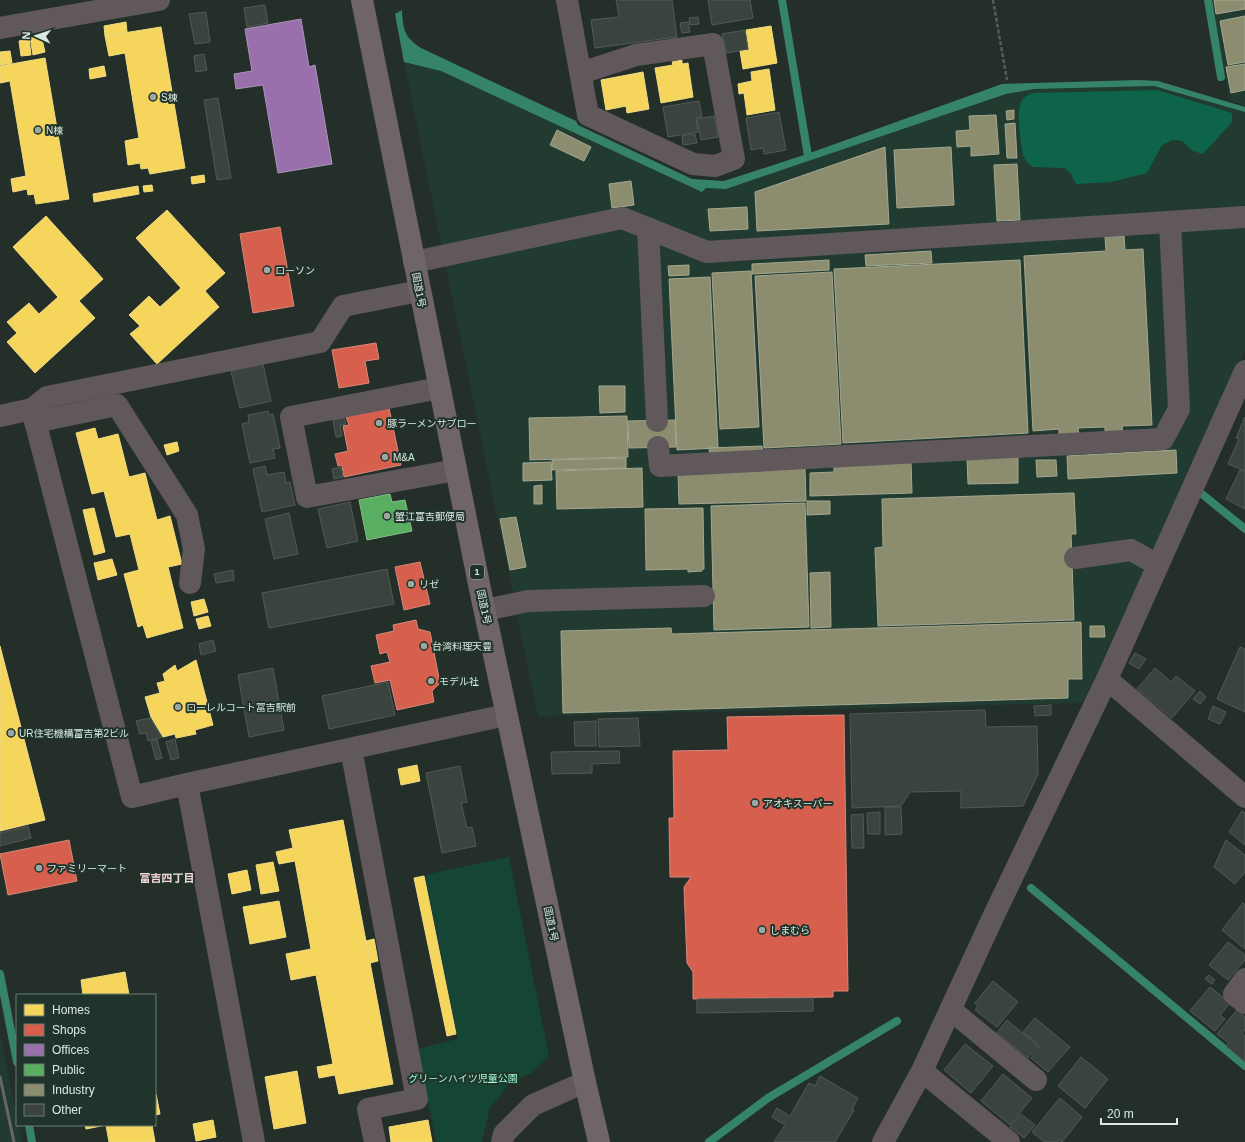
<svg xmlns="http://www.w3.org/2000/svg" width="1245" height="1142" font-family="Arial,'Noto Sans JP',sans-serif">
	<rect width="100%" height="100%" fill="#252f2a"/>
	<g fill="#223b31">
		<polygon points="1212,0 1245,0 1245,105 1229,100"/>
		<polygon points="404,62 441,71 705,188 726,189 1006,94 1034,89 1154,86 1245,112 1245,351 1083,703 538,716"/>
		<polygon points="0,1034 17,1116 17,1125 19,1125 22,1142 0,1142"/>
	</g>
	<polygon fill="#154635" points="509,857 549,1056 533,1072 509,1084 490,1108 482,1142 436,1142 418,1049 458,1039 425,875"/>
	<path fill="#0d644a" d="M1157,90L1232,113V122L1203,154L1193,151L1182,141L1172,140L1162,145L1147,173L1111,182L1076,184L1071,174L1065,168L1032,167L1026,161L1023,155C1021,143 1016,112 1021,102C1023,97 1029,94 1034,93Z"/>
	<path fill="#368467" d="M402,10C403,29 404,37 421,48L576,121L578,125L692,179L724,181L807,154L1002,84L1139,80L1158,81L1245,107V112L1154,86L1034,89L1006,94L726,189L706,188L702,192L441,71L404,62L395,14Z"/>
	<g fill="#f6d55c" stroke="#eedb84">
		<polygon points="126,22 127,32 105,36 104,26"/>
		<polygon points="771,26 777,63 743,69 740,51 749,50 746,30"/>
		<polygon points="161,27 185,168 150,174 148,168 141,169 140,163 128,165 125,141 139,138 125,53 109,56 105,36"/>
		<polygon points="41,35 45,52 33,55 30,37"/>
		<polygon points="29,39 31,55 21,56 19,41"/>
		<polygon points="10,51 12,63 0,65 0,52"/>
		<polygon points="45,58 69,199 36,204 34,194 28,195 27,189 13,192 11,179 26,176 10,81 0,83 0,66"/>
		<polygon points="682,60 682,64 688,63 693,97 661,103 655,68 673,65 672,62"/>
		<polygon points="104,66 106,76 90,79 89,69"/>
		<polygon points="769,69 775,110 747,115 744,93 739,94 738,84 752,81 751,72"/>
		<polygon points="643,72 649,109 627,113 626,106 606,110 601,80"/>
		<polygon points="204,175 205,182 192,184 191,177"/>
		<polygon points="152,185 153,191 144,192 143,186"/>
		<polygon points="138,186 139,194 94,202 93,194"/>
		<polygon points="167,210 225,273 205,291 219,307 157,364 130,334 140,326 129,315 149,296 160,307 181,288 136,238"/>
		<polygon points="46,216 103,279 79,301 95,318 35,373 7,342 17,333 7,322 29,303 39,314 58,297 13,247"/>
		<polygon points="95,428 98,439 118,434 129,477 145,473 157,520 170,516 182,564 168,567 183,628 147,638 143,625 138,627 124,574 139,570 130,534 116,537 104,491 92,494 76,433"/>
		<polygon points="177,442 179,451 167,455 164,445"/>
		<polygon points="94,508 105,552 94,555 83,510"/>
		<polygon points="112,559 117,575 98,580 94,563"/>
		<polygon points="204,599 208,612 194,616 191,602"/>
		<polygon points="208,616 211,626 199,629 196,619"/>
		<polygon points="0,646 45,820 0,831"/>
		<polygon points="196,660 213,725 195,730 196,734 176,738 175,734 163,737 151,717 145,697 160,693 157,683 165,681 163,674 175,665 177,671"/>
		<polygon points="417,765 420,781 401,785 398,769"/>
		<polygon points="343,820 393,1084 339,1094 335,1075 319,1078 317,1067 333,1064 316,975 291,980 286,954 311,949 295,861 279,864 276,852 293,848 289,830"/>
		<polygon points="273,862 279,891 261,894 256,865"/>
		<polygon points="247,870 251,890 232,894 228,874"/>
		<polygon points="424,876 456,1034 447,1036 414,878"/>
		<polygon points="279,901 286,937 250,944 243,907"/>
		<polygon points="374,939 378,961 370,963 366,941"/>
		<polygon points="125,972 129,995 83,995 81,980"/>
		<polygon points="297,1071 306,1123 274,1129 265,1077"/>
		<polygon points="155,1094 156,1094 160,1114 155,1115"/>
		<polygon points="213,1120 216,1137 196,1141 193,1124"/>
		<polygon points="428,1120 432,1142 391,1142 389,1127"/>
		<polygon points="85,1125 152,1125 155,1142 109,1142 106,1125 86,1129"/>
	</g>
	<g fill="#d6604d" stroke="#d8897a">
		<polygon points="280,227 294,306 253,313 240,234"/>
		<polygon points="376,343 379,359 365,361 369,383 339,388 332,350"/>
		<polygon points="389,408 401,465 344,477 342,465 338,466 335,454 348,451 343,426 349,425 346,417"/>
		<polygon points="420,562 430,604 404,610 395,567"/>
		<polygon points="416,620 418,629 430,632 440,683 432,691 434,702 397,710 390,680 375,683 371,666 390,662 387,652 380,654 376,635 394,631 393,625"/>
		<polygon points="844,715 848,991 833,991 833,997 693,999 693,972 687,963 684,887 691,877 670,877 669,818 674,818 673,751 728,750 727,717"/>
		<polygon points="69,840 77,881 8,895 0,854"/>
	</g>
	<polygon fill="#9970ab" stroke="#ad94bc" points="301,19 309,67 315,65 332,164 278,173 263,85 236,89 234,74 252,71 245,29"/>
	<polygon fill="#5aae61" stroke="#81bf88" points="390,494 392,502 405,500 412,531 367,540 359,500"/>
	<g fill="#8c8c6e" stroke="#a4a891">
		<polygon points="1214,0 1245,0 1245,9 1216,14"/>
		<polygon points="1245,16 1245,62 1228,65 1220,21"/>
		<polygon points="1245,64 1245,90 1231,93 1226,67"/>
		<polygon points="1014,110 1014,119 1007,120 1006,111"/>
		<polygon points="996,115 999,154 971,156 971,146 957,147 956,131 970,130 969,116"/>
		<polygon points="1015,123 1017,158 1007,158 1005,124"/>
		<polygon points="557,130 591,147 584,161 550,145"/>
		<polygon points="885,147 889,224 757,231 755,192"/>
		<polygon points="951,147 954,205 897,208 894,150"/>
		<polygon points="1017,164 1020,220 997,221 994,165"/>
		<polygon points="631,181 634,205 612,208 609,184"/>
		<polygon points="747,207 748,229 710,231 708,209"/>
		<polygon points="1124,236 1125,250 1143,249 1152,425 1122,426 1123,433 1105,434 1105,427 1078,428 1079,436 1059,437 1059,429 1033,431 1024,256 1106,251 1105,237"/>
		<polygon points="931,251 932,263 866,266 865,255"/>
		<polygon points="829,260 829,270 752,274 752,264"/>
		<polygon points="1020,260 1028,433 843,443 834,269"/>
		<polygon points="689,265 689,275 669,276 668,266"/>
		<polygon points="751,271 759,427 720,429 712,273"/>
		<polygon points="832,272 841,444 764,448 755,276"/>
		<polygon points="710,277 718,448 677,450 669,279"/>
		<polygon points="599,386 625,386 625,412 600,413"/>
		<polygon points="627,416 628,457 530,460 529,418"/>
		<polygon points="675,420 676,447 629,448 628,421"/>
		<polygon points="762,446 763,452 710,457 709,448"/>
		<polygon points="1176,450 1177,473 1068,479 1067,456"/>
		<polygon points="1018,457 1018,483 968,484 967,458"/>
		<polygon points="626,458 626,468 552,470 552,460"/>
		<polygon points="1036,460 1056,460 1057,476 1037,477"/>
		<polygon points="551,462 552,480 523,481 523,463"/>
		<polygon points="911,462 912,493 810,496 810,473 834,472 834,465"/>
		<polygon points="642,468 643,507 557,509 556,471"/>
		<polygon points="805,469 806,501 679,504 678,473"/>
		<polygon points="542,485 542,504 534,504 534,486"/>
		<polygon points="1074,493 1076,534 1071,534 1074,620 878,626 875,548 883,547 882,499"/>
		<polygon points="807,501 830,501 830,514 807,515"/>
		<polygon points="805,503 809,627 714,630 711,506"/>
		<polygon points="703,508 704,569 702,569 702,571 688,572 688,569 646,570 645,509"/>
		<polygon points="516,517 526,567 510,570 500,519"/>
		<polygon points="830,572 831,627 811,628 810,573"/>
		<polygon points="1081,622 1082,679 1068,679 1068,698 563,713 561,631 671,628 672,634"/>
		<polygon points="1090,626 1104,626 1105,637 1090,637"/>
	</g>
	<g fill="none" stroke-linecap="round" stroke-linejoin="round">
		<g stroke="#368467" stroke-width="8">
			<polyline points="782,0 808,156"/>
			<polyline points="1208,0 1221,77"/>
			<polyline points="1202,494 1245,529"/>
			<polyline points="1031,888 1245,1066"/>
			<polyline points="0,974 17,1062"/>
			<polyline points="29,1125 32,1142"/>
			<polyline points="709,1142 768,1098 897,1021"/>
		</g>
	</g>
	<g fill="#3a433e" stroke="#525a56">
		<polygon points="616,0 672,0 677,37 595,48 591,20 619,17"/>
		<polygon points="708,0 750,0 753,18 712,25"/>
		<polygon points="265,5 268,23 247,27 244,8"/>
		<polygon points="206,12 210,42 195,44 189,14"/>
		<polygon points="698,17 699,24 690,25 689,18"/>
		<polygon points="688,22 690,32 682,33 680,23"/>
		<polygon points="745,30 748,49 726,53 722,34"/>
		<polygon points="204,54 207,70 196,72 194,56"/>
		<polygon points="218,98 231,178 217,180 204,100"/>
		<polygon points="699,101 702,117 696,118 698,132 668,137 663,107"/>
		<polygon points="779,112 786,150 764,154 763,148 751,150 746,118"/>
		<polygon points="714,116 718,137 701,140 697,119"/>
		<polygon points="695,134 697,143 683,145 682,136"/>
		<polygon points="263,364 271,401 240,408 231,371"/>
		<polygon points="268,411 269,415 273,414 280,448 273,449 275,458 250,463 242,424 249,422 248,415"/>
		<polygon points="1245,417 1245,471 1228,464 1239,439 1236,438"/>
		<polygon points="344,418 346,424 340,425 342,436 336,437 333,420"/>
		<polygon points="265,466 267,475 284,472 286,483 290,482 295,505 262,512 253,469"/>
		<polygon points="341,467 343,477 334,479 332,469"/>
		<polygon points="1240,470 1245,472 1245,509 1226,499"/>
		<polygon points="350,502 358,541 327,548 318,509"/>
		<polygon points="289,513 298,554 274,559 265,519"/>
		<polygon points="387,569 394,604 269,628 262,593"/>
		<polygon points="233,570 234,580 216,583 214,574"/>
		<polygon points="213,640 216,651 201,655 199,644"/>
		<polygon points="1240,647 1245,649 1245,712 1217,699"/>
		<polygon points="1135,653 1146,659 1139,669 1129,663"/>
		<polygon points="273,668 284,730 249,737 238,675"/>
		<polygon points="1155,668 1171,682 1176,676 1195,691 1172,718 1137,689"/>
		<polygon points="388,682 395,715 329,729 322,696"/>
		<polygon points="1200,691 1206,697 1200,704 1193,699"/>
		<polygon points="1051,705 1051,715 1035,716 1034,706"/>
		<polygon points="1213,706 1226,712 1220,724 1208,719"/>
		<polygon points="985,710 986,727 1037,726 1038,774 1023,806 961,808 961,791 910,792 901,806 852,808 850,714"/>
		<polygon points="150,718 162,737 148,741 146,733 140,734 136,721"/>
		<polygon points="638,718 640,746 599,747 598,719"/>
		<polygon points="596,721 596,746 575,746 574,722"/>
		<polygon points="157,739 162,758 156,760 151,741"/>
		<polygon points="175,739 179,758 171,760 166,742"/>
		<polygon points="619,751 620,763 592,764 592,773 552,774 551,752"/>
		<polygon points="460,766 467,802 461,803 467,828 472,827 476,846 442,853 426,773"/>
		<polygon points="885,807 901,807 902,834 885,835"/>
		<polygon points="1242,811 1245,813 1245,845 1229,832"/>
		<polygon points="880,812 880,834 868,834 867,813"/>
		<polygon points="863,814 864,848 852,848 851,815"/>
		<polygon points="28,826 31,838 0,846 0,833"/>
		<polygon points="1226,840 1245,855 1245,872 1235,884 1214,867"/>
		<polygon points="1243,903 1245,905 1245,949 1222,930"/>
		<polygon points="1228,942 1245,955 1245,960 1228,980 1209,965"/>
		<polygon points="1209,975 1215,980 1212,984 1205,979"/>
		<polygon points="993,981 1018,1002 997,1027 975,1010 978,1006 975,1003"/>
		<polygon points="1210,987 1230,1003 1220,1015 1225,1019 1215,1031 1190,1011"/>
		<polygon points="813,998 813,1011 697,1013 697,999"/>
		<polygon points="1237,1010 1245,1017 1245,1030 1242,1034 1245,1036 1245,1062 1226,1046 1229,1043 1217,1034"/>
		<polygon points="1035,1018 1070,1047 1048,1072 1031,1058 1040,1046 1023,1032"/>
		<polygon points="1007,1020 1038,1046 1028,1058 997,1033"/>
		<polygon points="965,1044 993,1066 971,1093 944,1070"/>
		<polygon points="1081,1057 1108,1079 1085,1108 1058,1086"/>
		<polygon points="1003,1074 1032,1098 1010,1125 981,1101"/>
		<polygon points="820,1076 858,1098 852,1109 854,1110 835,1142 774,1142 785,1125 772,1117 777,1108 790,1116 809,1083 815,1086"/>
		<polygon points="1060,1098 1082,1117 1062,1142 1059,1140 1057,1142 1044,1142 1032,1132"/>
		<polygon points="1021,1114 1035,1125 1024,1138 1010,1127"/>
	</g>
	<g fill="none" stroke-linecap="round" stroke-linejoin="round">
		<polyline stroke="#5c5a5a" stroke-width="2.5" stroke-dasharray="4 2" stroke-linecap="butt" points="993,0 1007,80"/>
		<g stroke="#60585a" stroke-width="22">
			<polyline points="567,0 588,115 693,164 715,166 734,159 713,44 636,55 581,73"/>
			<polyline points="0,28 159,0"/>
			<polyline points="648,228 657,421"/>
			<polyline points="414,262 622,218 707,252 1245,217"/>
			<polyline points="439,388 291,417 307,497 456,470"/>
			<polyline points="32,409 132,797 187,784 506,715"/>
			<polyline points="0,416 32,409 47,397 320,342 343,306 419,291"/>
			<polyline points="35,422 117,405 187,515 194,549 190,583"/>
			<polyline points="658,447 660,466 1163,439 1179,409 1170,222"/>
			<polyline points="1075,558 1131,550 1158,565"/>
			<polyline points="485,610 528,601 704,596"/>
			<polyline points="1107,679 1245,797"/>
			<polyline points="351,749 417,1099 368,1109 375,1142"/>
			<polyline points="187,784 254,1142"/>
			<polyline points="1245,979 1234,994 1245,1003"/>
			<polyline points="951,1010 1036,1080"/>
			<polyline points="922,1071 1009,1142"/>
			<polyline points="502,1142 504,1134 533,1105 585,1082"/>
			<polyline points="883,1142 922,1071 994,915 1107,679 1245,371"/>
		</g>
		<polyline stroke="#6f6566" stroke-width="22" points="362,0 480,589 585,1082 599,1142"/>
		<polyline stroke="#686566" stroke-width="3" points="0,1077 14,1142"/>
	</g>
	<g fill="#9ca7a2" stroke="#20342b" stroke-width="1.5">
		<circle cx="153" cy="97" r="4"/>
		<circle cx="38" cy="130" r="4"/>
		<circle cx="267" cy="270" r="4"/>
		<circle cx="379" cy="423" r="4"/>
		<circle cx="385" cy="457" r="4"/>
		<circle cx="387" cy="516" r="4"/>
		<circle cx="411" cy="584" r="4"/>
		<circle cx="424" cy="646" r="4"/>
		<circle cx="431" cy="681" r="4"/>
		<circle cx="178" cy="707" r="4"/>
		<circle cx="11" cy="733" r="4"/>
		<circle cx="755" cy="803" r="4"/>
		<circle cx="39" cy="868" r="4"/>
		<circle cx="762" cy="930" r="4"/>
	</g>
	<g text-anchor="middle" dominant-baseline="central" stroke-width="4" stroke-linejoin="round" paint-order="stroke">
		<rect fill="#20342b" stroke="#a4b2ab" stroke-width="1" x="470" y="565" width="14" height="14" rx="3"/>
		<g font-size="9" font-weight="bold" fill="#dce8e2">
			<text x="477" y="572">1</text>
		</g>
		<g font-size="10" fill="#dce8e2" stroke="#20342b" text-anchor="start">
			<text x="161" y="97">S棟</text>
			<text x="46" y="130">N棟</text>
			<text x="275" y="270">ローソン</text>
			<text x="387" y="423">豚ラーメンサブロー</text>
			<text x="393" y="457">M&amp;A</text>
			<text x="395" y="516">蟹江富吉郵便局</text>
			<text x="419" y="584">リゼ</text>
			<text x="432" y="646">台湾料理天豊</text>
			<text x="439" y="681">モデル社</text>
			<text x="186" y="707">ローレルコート冨吉駅前</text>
			<text x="19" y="733">UR住宅機構富吉第2ビル</text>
			<text x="763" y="803">アオキスーパー</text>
			<text x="47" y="868">ファミリーマート</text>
			<text x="770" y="930">しまむら</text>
		</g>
		<g font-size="10" fill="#dce8e2" stroke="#20342b">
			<text transform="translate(419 290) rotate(79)">国道1号</text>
			<text transform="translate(484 607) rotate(78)">国道1号</text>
			<text transform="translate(551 924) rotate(78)">国道1号</text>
		</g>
		<g font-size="10" fill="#a2fad5" stroke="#20342b">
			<text x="463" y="1078">グリーンハイツ児童公園</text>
		</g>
		<g font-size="11" font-weight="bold" fill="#f7d4dc" stroke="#20342b">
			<text x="167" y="878">富吉四丁目</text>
		</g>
	</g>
	<rect x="16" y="994" width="140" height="132" fill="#20342b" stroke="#6b7c74"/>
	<rect x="24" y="1004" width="20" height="12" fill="#f6d55c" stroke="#6b7c74"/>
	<text x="52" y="1014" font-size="12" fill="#dce8e2">Homes</text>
	<rect x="24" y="1024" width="20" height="12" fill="#d6604d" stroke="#6b7c74"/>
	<text x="52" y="1034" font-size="12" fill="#dce8e2">Shops</text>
	<rect x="24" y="1044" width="20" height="12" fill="#9970ab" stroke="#6b7c74"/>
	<text x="52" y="1054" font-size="12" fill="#dce8e2">Offices</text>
	<rect x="24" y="1064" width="20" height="12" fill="#5aae61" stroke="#6b7c74"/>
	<text x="52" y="1074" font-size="12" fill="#dce8e2">Public</text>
	<rect x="24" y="1084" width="20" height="12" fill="#8c8c6e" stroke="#6b7c74"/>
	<text x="52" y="1094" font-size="12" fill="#dce8e2">Industry</text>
	<rect x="24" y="1104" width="20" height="12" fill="#3a433e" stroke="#6b7c74"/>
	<text x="52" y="1114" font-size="12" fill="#dce8e2">Other</text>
	<g transform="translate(36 36) rotate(273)" stroke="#20342b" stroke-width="3" paint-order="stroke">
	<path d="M0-3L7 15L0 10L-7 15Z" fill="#dce8e2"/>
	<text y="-6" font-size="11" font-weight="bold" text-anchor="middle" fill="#dce8e2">N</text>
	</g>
	<path d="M1101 1118v6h76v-6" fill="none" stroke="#dce8e2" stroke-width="2"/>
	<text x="1107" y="1118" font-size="12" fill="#dce8e2" stroke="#20342b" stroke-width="3" paint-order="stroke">20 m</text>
</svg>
